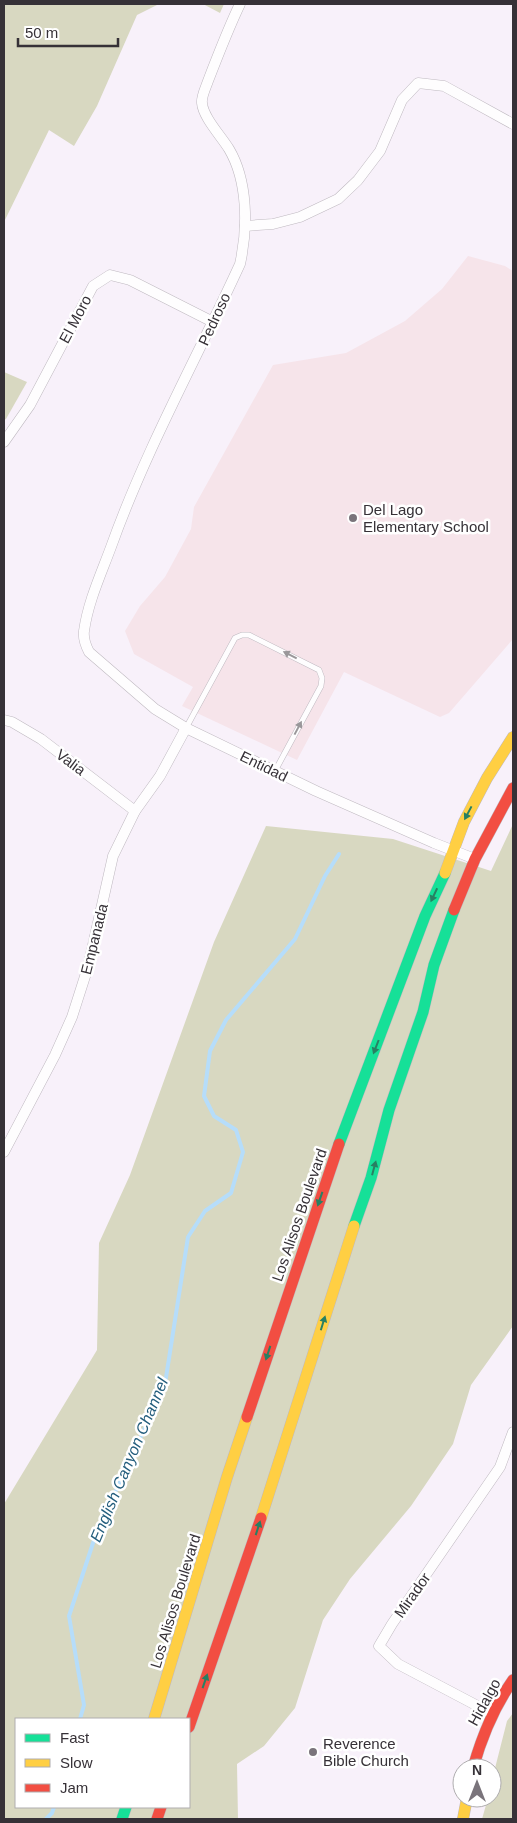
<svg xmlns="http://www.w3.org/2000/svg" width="517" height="1823" font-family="Helvetica,sans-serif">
	<rect width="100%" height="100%" fill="#f8f1fa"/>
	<polygon fill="#f6e4ea" points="468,256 505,266 513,271 513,639 449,713 440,717 344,672 297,760 182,706 193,687 134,654 125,631 140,606 165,577 191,529 194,507 273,365 346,353 405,321 442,289"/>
	<g fill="#d8d8c1" fill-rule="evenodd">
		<polygon points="4,4 174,4 157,5 137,15 97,106 74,146 49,130 4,222"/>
		<polygon points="203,4 224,4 220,13"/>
		<polygon points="4,372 27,382 6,419 4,420"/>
		<path d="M513,824V1326L471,1385L453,1444L411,1506L350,1579L323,1620L295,1708L264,1746L237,1764L238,1819H4V1504L97,1350L99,1243L130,1175L214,942L266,826L393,839L491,871ZM16,1719H189V1807H16Z"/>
		<polygon points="513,1713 513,1819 482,1819 488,1798 492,1798 492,1780 507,1721"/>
	</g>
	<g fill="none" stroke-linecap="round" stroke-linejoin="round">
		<g stroke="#b6ddfa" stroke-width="4">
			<polyline points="80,1719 84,1705 69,1616 96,1534 165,1384 188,1237 205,1211 231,1193 243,1152 236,1130 214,1116 204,1096 210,1051 226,1020 295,939 325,876 339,854"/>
			<polyline points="46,1819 52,1813 54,1807"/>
		</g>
		<defs>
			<polyline id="lane" points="186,728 235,638 242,635 249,635 319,670 322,678 321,686 275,771"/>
			<g id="street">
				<path d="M240,4C228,29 218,55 208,81C206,87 201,97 202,103C203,117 221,136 229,149C248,181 248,228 240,264C197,358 146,449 111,547C101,574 88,602 84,631C83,638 86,646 89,652L155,709L186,728L316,791L434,843L475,859"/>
				<polyline points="245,226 273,224 300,217 338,199 358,180 380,151 402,100 418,83 444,86 513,124"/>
				<polyline points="4,442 30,405 93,286 110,275 130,280 213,322"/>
				<polyline points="4,720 12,722 41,739 135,811"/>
				<polyline points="4,1152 55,1055 72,1017 88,967 113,856 135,811 160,776 186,728"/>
				<polyline points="491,1713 398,1664 379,1646 392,1624 500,1467 513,1432"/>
			</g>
			<g id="fast">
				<polyline points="339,1144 425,916 445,873"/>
				<polyline points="354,1226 371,1178 389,1110 423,1012 434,965 454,910"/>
				<polyline points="122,1819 126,1807"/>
			</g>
			<g id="slow">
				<polyline points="445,873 464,822 487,778 513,737"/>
				<polyline points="261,1518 354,1226"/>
				<polyline points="154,1719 227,1477 247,1417"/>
				<polyline points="463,1819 467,1798"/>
			</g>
			<g id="jam">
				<polyline points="454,910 475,859 513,788"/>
				<polyline points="247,1417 339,1144"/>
				<polyline points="189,1727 261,1518"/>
				<path d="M473,1768C482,1736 494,1707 513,1680"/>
				<polyline points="157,1819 161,1807"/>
			</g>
		</defs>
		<use href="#lane" stroke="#bfb9c0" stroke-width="6"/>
		<use href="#street" stroke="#bfb9c0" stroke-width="11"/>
		<use href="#fast" stroke="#bfb9c0" stroke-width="12"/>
		<use href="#slow" stroke="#bfb9c0" stroke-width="12"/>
		<use href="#jam" stroke="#bfb9c0" stroke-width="12"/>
		<use href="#lane" stroke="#fefdfe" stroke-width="5"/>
		<use href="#street" stroke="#fefdfe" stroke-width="10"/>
		<use href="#fast" stroke="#16e098" stroke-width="11"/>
		<use href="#slow" stroke="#ffcf43" stroke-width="11"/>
		<use href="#jam" stroke="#f24e42" stroke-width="11"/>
	</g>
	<defs><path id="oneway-solid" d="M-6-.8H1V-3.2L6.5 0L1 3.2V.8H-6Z" transform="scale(1.25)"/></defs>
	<g fill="#9a979a">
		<use href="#oneway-solid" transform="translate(290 655) rotate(-153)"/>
		<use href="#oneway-solid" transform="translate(298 728) rotate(-62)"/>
	</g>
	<g fill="#288063">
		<use href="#oneway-solid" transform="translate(468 813) rotate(118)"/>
		<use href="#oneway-solid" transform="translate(434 895) rotate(115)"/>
		<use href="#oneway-solid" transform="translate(376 1047) rotate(111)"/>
		<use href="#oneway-solid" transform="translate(374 1168) rotate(-75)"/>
		<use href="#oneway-solid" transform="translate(320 1199) rotate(109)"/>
		<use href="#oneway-solid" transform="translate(323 1323) rotate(-73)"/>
		<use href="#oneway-solid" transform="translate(268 1353) rotate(108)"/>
		<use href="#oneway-solid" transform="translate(258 1528) rotate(-72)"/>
		<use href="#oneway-solid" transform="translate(205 1681) rotate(-71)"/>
	</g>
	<g fill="#7a747b" stroke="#fff" stroke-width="2">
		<circle cx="353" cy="518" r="5"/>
		<circle cx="313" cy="1752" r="5"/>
	</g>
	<g text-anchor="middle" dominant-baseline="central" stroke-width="5" stroke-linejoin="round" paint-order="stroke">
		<g font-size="15" fill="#363137" stroke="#fff">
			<text transform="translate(75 319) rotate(-62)">El Moro</text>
			<text transform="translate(214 319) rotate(-65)">Pedroso</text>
			<text transform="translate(71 762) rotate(37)">Valia</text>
			<text transform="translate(264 766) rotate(26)">Entidad</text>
			<text transform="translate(94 939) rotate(-76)">Empanada</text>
			<text transform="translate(299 1215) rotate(-71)">Los Alisos Boulevard</text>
			<text transform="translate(412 1595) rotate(-55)">Mirador</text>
			<text transform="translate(175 1601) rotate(-73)">Los Alisos Boulevard</text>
			<text transform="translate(484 1702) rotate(-61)">Hidalgo</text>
		</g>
		<g font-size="15" fill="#363137" stroke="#fff" text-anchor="start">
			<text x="363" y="509">Del Lago<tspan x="363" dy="17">Elementary School</tspan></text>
			<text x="323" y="1743">Reverence<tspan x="323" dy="17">Bible Church</tspan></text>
		</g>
		<g font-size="16" font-style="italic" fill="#245e7d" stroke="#fff">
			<text transform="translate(129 1460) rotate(-67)">English Canyon Channel</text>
		</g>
	</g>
	<rect width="517" height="1823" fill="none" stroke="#363137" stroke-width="10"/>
	<rect x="15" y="1718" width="175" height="90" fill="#ffffff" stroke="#afadaf"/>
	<rect x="25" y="1734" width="25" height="8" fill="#16e098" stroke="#afadaf"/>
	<text x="60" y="1743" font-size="15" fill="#363137">Fast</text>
	<rect x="25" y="1759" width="25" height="8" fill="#ffcf43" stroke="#afadaf"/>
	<text x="60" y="1768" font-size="15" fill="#363137">Slow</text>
	<rect x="25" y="1784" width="25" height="8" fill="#f24e42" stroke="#afadaf"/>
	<text x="60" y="1793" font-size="15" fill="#363137">Jam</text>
	<g transform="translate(477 1783)"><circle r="24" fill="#ffffff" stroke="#afadaf"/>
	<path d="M0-4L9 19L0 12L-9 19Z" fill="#7a747b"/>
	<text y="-8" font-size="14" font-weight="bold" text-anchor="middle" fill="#363137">N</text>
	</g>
	<path d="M18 38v8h100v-8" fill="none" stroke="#363137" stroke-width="2.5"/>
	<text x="25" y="38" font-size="15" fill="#363137" stroke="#ffffff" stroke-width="4" paint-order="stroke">50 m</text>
</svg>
